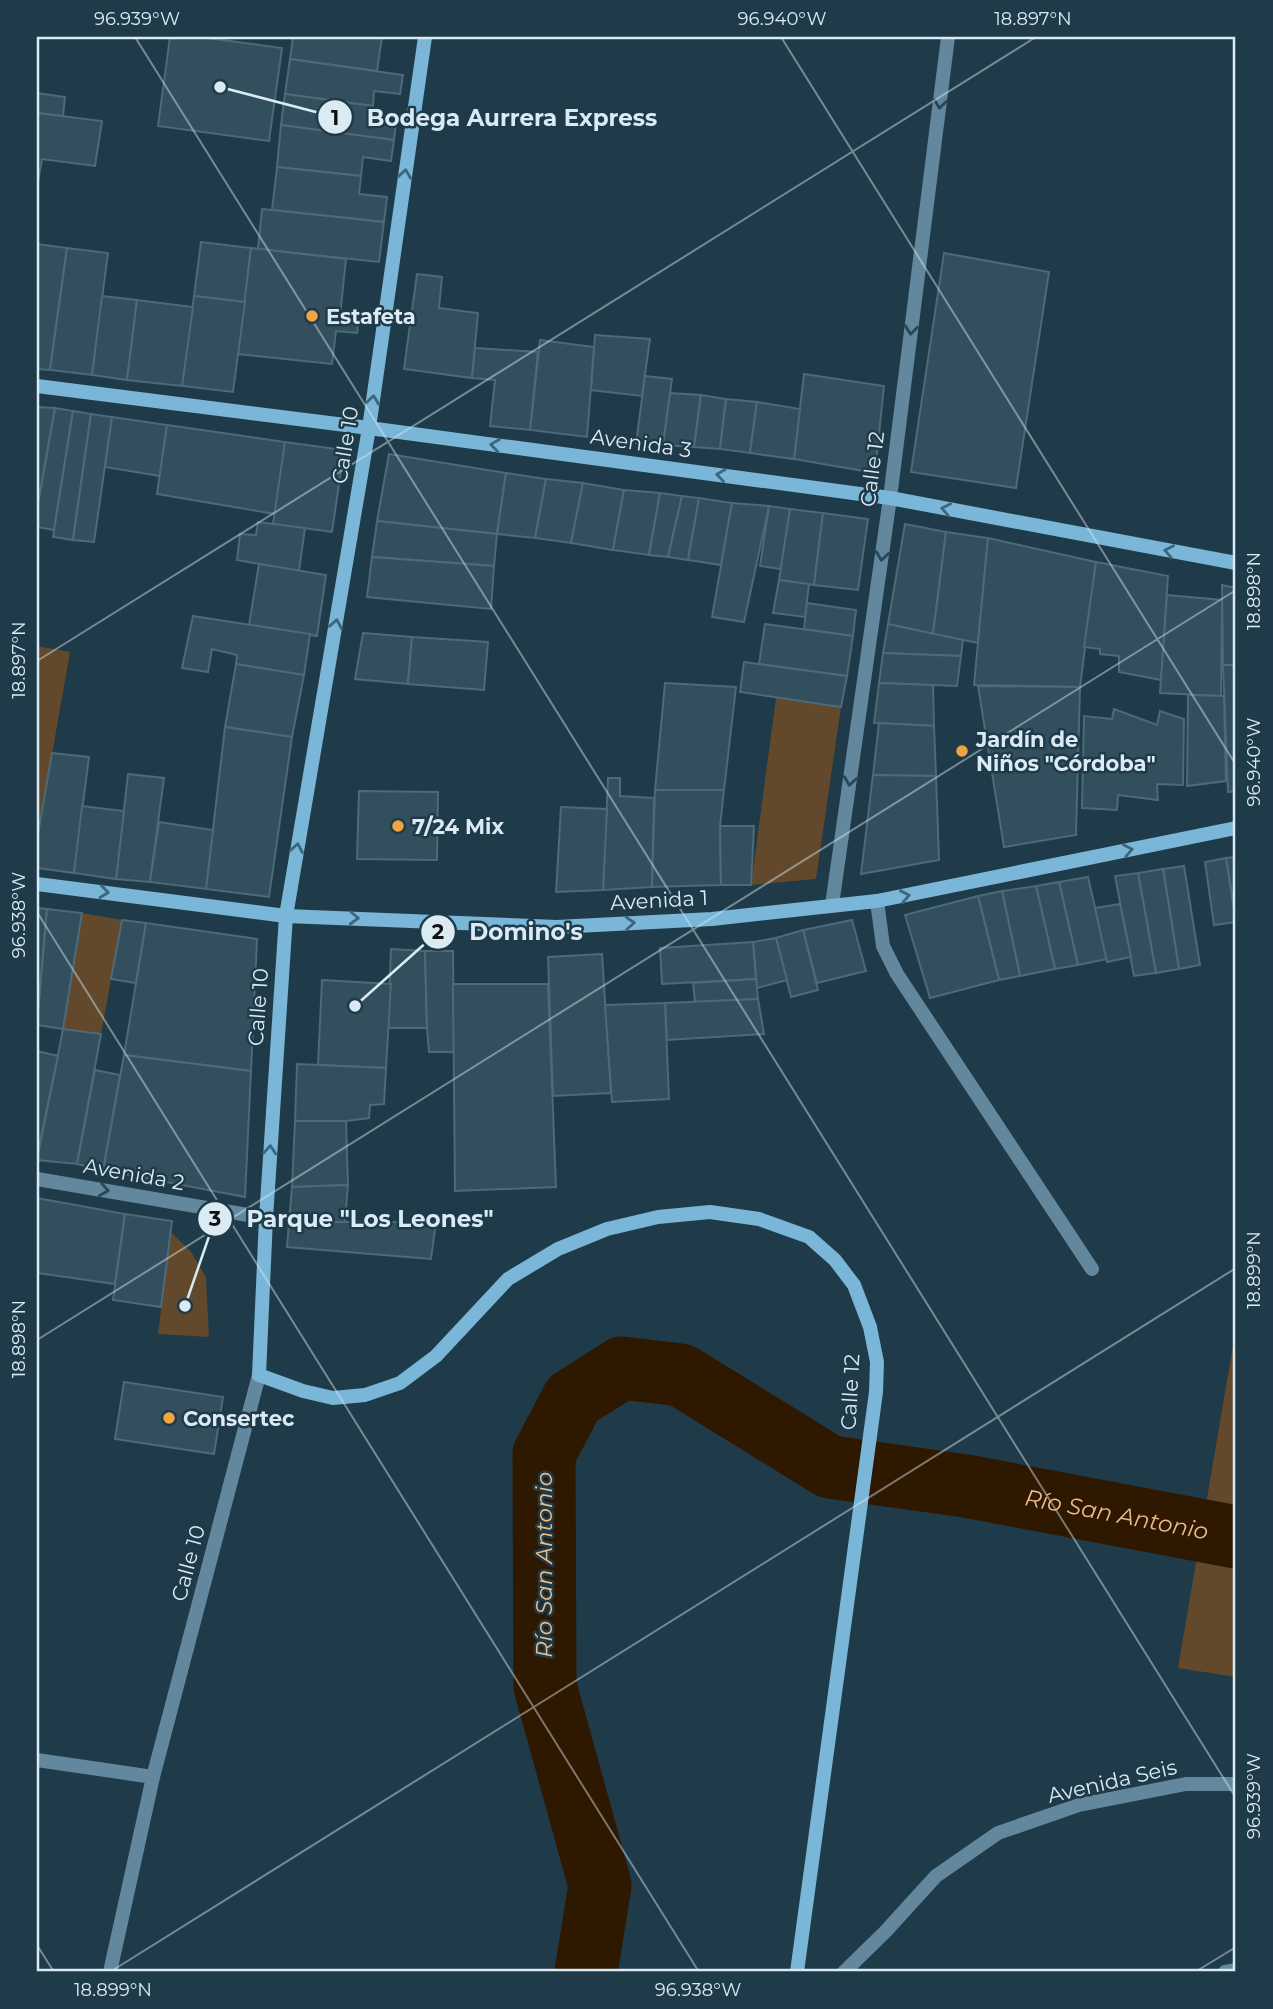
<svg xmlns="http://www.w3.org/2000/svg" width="1273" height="2009" font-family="Montserrat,sans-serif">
	<rect width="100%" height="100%" fill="#1f3a49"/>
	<g fill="#62492b">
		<polygon points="37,646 70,652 37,840"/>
		<polygon points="776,698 841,707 816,879 751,885"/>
		<polygon points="82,913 122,920 101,1034 63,1029"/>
		<polygon points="171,1232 191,1252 206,1277 209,1337 158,1334"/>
		<polygon points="1236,1328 1236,1677 1178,1668"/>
	</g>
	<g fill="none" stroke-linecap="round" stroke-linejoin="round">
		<path stroke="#2e1800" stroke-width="63" id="s1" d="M586,1972L600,1885L545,1686L544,1454L573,1399L622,1368L681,1375L830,1467L966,1486L1236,1537"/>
	</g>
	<g fill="#334f5e" stroke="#4d6a79" stroke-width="2">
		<polygon points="170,37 200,37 282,48 269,141 158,126"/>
		<polygon points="293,37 382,37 377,71 290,59"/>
		<polygon points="290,59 403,75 400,94 374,91 373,106 285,94"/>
		<polygon points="37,93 65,97 63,116 37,113"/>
		<polygon points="285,94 373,106 371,119 396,123 394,140 281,125"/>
		<polygon points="37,113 102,121 95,166 42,159 37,188"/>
		<polygon points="281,125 394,140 391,161 363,157 361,176 277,167"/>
		<polygon points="277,167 361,176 359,194 387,197 384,222 272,210"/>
		<polygon points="262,209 384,222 379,262 258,249"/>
		<polygon points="201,242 251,248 245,302 194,296"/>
		<polygon points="37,244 67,248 50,370 37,369"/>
		<polygon points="67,248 108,253 92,375 50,370"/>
		<polygon points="251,248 346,259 340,316 359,318 357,333 336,331 332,364 238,354"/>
		<polygon points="944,253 1049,272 1016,488 911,472"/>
		<polygon points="417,274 442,277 439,308 478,313 472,378 404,369"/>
		<polygon points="102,296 137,300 127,380 92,375"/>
		<polygon points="194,296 245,302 233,392 182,386"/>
		<polygon points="137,300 193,307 182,386 127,380"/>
		<polygon points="595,335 650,339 642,396 591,390"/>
		<polygon points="540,340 594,347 587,437 530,430"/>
		<polygon points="475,348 538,352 530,430 490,426 495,380 472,378"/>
		<polygon points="804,374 884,386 875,473 794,459"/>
		<polygon points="645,376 672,379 663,445 636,443"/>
		<polygon points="670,393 701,395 694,447 663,445"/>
		<polygon points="701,395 726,399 720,449 694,447"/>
		<polygon points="726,399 757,402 750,453 720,449"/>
		<polygon points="757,402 800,409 794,459 750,453"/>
		<polygon points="37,407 55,408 37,510"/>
		<polygon points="55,408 73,411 54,530 37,527 37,510"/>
		<polygon points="73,411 91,414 73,540 53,537"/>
		<polygon points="91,414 112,417 94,542 73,540"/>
		<polygon points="112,417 167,425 160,476 105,467"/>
		<polygon points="167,425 285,442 275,514 157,494"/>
		<polygon points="285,442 344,450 332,532 273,524"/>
		<polygon points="389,454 506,473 497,534 377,521"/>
		<polygon points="506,473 546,479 535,538 497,534"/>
		<polygon points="546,479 583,483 571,543 535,538"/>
		<polygon points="583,483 624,490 613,550 571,543"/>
		<polygon points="624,490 660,493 649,555 613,550"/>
		<polygon points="660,493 682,496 668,557 649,555"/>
		<polygon points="682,496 699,498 688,560 668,557"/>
		<polygon points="699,498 732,503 721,565 688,560"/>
		<polygon points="732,503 769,506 744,622 712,617"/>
		<polygon points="769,506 790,509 781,569 760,566"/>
		<polygon points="790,509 823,513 814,585 779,580"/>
		<polygon points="823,513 868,519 858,590 814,585"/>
		<polygon points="377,521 497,534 494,566 372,557"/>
		<polygon points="258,522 305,528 299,571 237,560 240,534 256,535"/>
		<polygon points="905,524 946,532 933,634 888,624"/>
		<polygon points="946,532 988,538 978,643 933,634"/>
		<polygon points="988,538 1096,562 1080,687 974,685"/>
		<polygon points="372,557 494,566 491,609 367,597"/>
		<polygon points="1096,562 1168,576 1161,680 1119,672 1119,656 1100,654 1100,649 1084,647"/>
		<polygon points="259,564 326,575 317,636 249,625"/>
		<polygon points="779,580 809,584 805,617 773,613"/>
		<polygon points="1222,585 1236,588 1236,665 1223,665"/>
		<polygon points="1167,595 1222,600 1221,696 1160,693"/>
		<polygon points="807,603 856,610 853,636 804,629"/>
		<polygon points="193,616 310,634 304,675 236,664 237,655 212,649 208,672 182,668"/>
		<polygon points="765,624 853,636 847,676 759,664"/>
		<polygon points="888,624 963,640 961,656 883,653"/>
		<polygon points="363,633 412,637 408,684 355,679"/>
		<polygon points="412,637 488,642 484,690 408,684"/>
		<polygon points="883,653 961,656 957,686 879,683"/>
		<polygon points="744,662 847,676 841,707 740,692"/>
		<polygon points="236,664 304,675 292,737 225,727"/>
		<polygon points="1223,665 1236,665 1236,791 1228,792"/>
		<polygon points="665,683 736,687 724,790 655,790"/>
		<polygon points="879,683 933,685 934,726 874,723"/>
		<polygon points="978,686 1080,687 1076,835 1004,847"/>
		<polygon points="1188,695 1224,696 1226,781 1187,786"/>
		<polygon points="1114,709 1157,725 1160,711 1184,719 1183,785 1157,784 1158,800 1118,795 1117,810 1082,808 1084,716 1112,719"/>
		<polygon points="879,723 934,726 936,776 873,775"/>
		<polygon points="225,727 292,737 269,897 206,889"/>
		<polygon points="52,753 89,757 74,873 37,868 37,840"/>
		<polygon points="128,774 164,778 150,882 116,879"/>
		<polygon points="873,775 936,776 939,860 861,874"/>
		<polygon points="608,778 620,778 620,796 654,798 652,887 603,890"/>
		<polygon points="655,790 724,790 720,826 721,885 652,887"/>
		<polygon points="359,791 438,792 437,860 357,859"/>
		<polygon points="82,806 124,811 116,879 74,873"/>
		<polygon points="561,807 607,809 603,890 556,892"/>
		<polygon points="159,822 213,830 206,889 150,882"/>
		<polygon points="720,826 754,826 751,885 721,885"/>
		<polygon points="1236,857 1236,919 1226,858"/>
		<polygon points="1226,858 1236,922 1214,925 1205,862"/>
		<polygon points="1184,866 1200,965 1179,969 1163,869"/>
		<polygon points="1163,869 1179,969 1156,973 1138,873"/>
		<polygon points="1138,873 1156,973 1134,976 1115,876"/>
		<polygon points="1088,877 1107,959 1078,965 1059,882"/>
		<polygon points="1059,882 1078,965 1055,969 1036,886"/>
		<polygon points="1036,886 1055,969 1020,976 1002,891"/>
		<polygon points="1002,891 1020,976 999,980 978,896"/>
		<polygon points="978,896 999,980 930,998 905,915"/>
		<polygon points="1120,904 1131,957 1107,962 1095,908"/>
		<polygon points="37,908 47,909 37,1021"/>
		<polygon points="47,909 82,913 63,1029 37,1025"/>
		<polygon points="122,920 146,923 136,983 111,979"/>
		<polygon points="852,920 866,971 817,983 803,930"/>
		<polygon points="146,923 257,939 251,1071 124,1055"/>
		<polygon points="803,930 818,990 791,997 776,938"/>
		<polygon points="776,938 787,980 757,988 753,942"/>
		<polygon points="753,942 756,979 662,984 660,948"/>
		<polygon points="391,949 425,951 427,1028 388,1028"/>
		<polygon points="425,951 453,951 454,1052 429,1052 427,1028"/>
		<polygon points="602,954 611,1093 553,1096 548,957"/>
		<polygon points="756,979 758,999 695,1002 693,983"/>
		<polygon points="322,980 391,984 386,1068 318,1065"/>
		<polygon points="453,984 548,984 556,1187 455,1191"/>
		<polygon points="758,999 764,1034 667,1040 665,1003"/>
		<polygon points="665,1003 669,1099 612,1102 605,1005"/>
		<polygon points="63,1029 101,1034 77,1164 37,1160"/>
		<polygon points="37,1051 58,1056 37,1156"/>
		<polygon points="124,1055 251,1071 245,1197 103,1170"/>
		<polygon points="297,1064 386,1068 384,1104 370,1105 369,1118 346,1121 295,1121"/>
		<polygon points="95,1070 120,1075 103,1170 77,1164"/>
		<polygon points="295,1121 346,1121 348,1185 292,1187"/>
		<polygon points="348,1185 345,1222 289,1222 292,1187"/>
		<polygon points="37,1198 125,1214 115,1284 37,1273"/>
		<polygon points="125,1214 172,1221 161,1307 113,1300"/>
		<polygon points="289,1222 436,1222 431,1259 287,1247"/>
		<polygon points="124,1382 223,1397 214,1454 115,1439"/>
	</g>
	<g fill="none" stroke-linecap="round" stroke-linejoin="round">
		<g stroke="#63889d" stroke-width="14">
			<polyline points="877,901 883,946 897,974 1092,1269"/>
			<polyline points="832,905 890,498 948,37"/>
			<polyline points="37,1179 266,1218"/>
			<polyline points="37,1760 153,1777"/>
			<polyline points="110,1972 153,1777 259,1375"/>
			<polyline points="844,1972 885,1932 936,1876 998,1833 1079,1805 1186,1784 1236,1784"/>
			<polyline points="1225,1972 1236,1970"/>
		</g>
		<g stroke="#79b6d7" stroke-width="14">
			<polyline points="425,37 369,428 286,916 266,1218 259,1375 303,1391 333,1398 365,1395 400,1383 436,1356 508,1279 558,1249 607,1229 658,1217 710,1212 759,1219 809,1237 835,1260 854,1285 870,1327 877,1362 876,1392 797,1972"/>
			<polyline points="37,386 369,428 890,498 1236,563"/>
			<polyline points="37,884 286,916 557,927 712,919 877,901 1236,828"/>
		</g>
	</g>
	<defs><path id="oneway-chevron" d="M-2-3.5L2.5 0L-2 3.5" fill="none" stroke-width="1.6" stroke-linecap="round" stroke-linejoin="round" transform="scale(1.75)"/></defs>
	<g stroke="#294656">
		<use href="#oneway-chevron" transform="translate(940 104) rotate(97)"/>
		<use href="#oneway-chevron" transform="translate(911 330) rotate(97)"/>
		<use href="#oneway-chevron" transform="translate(882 556) rotate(98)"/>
		<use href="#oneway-chevron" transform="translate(850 781) rotate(98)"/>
		<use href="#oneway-chevron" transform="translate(104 1190) rotate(10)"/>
	</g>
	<g stroke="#3e657b">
		<use href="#oneway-chevron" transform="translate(405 174) rotate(-82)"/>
		<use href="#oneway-chevron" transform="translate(373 400) rotate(-82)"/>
		<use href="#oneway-chevron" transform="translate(495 445) rotate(-172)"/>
		<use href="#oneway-chevron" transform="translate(721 475) rotate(-172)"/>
		<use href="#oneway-chevron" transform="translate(946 509) rotate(-169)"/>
		<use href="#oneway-chevron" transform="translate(1169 551) rotate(-169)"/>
		<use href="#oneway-chevron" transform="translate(336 624) rotate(-80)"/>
		<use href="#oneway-chevron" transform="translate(297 848) rotate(-80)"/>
		<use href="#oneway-chevron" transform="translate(1128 850) rotate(-11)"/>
		<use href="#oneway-chevron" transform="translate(104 892) rotate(7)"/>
		<use href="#oneway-chevron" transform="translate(905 896) rotate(-11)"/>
		<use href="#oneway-chevron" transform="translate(354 918) rotate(2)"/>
		<use href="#oneway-chevron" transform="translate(630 923) rotate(-3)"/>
		<use href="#oneway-chevron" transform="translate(270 1150) rotate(-86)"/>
	</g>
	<path fill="none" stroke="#dbebf4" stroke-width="2" stroke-opacity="0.45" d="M135,37L1236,1798M781,37L1236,765M37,661L1036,37M37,912L699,1972M37,1340L1236,590M37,1945L54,1972M110,1972L1236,1268M1195,1972L1236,1947"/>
	<g fill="#f1a540" stroke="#1f3a49" stroke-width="2.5">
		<circle cx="312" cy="316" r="7"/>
		<circle cx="962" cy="751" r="7"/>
		<circle cx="398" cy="826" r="7"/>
		<circle cx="169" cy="1418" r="7"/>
	</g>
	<g text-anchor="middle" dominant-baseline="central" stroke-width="5" stroke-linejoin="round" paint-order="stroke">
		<g font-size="21" font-weight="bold" fill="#dbebf4" stroke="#1f3a49" text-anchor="start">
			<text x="326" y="316">Estafeta</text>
			<text x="976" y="739">Jardín de<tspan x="976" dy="24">Niños "Córdoba"</tspan></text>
			<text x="412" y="826">7/24 Mix</text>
			<text x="183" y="1418">Consertec</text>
		</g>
		<g font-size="21" fill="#dbebf4" stroke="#1f3a49">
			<text transform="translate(641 443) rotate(8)">Avenida 3</text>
			<text transform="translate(345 445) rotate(-81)">Calle 10</text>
			<text transform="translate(872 469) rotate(-83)">Calle 12</text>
			<text transform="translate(659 900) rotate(-3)">Avenida 1</text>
			<text transform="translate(258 1007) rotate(-86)">Calle 10</text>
			<text transform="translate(134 1174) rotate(10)">Avenida 2</text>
			<text transform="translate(850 1392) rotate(-87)">Calle 12</text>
			<text transform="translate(188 1563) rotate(-75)">Calle 10</text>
			<text transform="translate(1112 1781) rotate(-13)">Avenida Seis</text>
		</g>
		<g font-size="23" font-style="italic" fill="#eabd88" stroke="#1f3a49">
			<text stroke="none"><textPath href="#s1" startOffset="1172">Río San Antonio</textPath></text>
			<text transform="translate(544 1565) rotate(-90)">Río San Antonio</text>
		</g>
	</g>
	<path fill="none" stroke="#dbebf4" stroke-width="2.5" d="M220 87L335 117M355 1006L438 932M185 1306L215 1219"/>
	<g fill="#dbebf4" stroke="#1f3a49" stroke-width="2.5">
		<circle cx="220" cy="87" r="7"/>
		<circle cx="355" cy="1006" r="7"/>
		<circle cx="185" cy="1306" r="7"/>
		<circle cx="335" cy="117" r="18"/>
		<circle cx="438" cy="932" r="18"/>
		<circle cx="215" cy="1219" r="18"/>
	</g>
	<g font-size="21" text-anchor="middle" font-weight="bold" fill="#111">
		<text x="335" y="125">1</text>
		<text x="438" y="939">2</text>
		<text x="215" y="1226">3</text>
	</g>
	<g font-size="23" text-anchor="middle" font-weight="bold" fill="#dbebf4" stroke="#1f3a49" stroke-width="5" stroke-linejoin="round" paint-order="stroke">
		<text x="512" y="126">Bodega Aurrera Express</text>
		<text x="526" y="940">Domino's</text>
		<text x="370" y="1227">Parque "Los Leones"</text>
	</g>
	<rect width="1273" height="2009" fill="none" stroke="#1f3a49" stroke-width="77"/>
	<rect x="38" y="38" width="1196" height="1932" fill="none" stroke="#dbebf4" stroke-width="2.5"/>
	<g font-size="18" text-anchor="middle" fill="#dbebf4">
		<text x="137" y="25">96.939°W</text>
		<text x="782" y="25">96.940°W</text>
		<text x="1033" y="25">18.897°N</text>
		<text transform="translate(1254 591) rotate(-90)" y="6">18.898°N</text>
		<text transform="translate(19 660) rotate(-90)" y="6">18.897°N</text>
		<text transform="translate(1254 762) rotate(-90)" y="6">96.940°W</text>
		<text transform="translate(19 915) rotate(-90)" y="6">96.938°W</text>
		<text transform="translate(1254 1270) rotate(-90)" y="6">18.899°N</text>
		<text transform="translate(19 1339) rotate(-90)" y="6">18.898°N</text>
		<text transform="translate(1254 1796) rotate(-90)" y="6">96.939°W</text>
		<text x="113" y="1996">18.899°N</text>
		<text x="698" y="1996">96.938°W</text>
	</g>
</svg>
